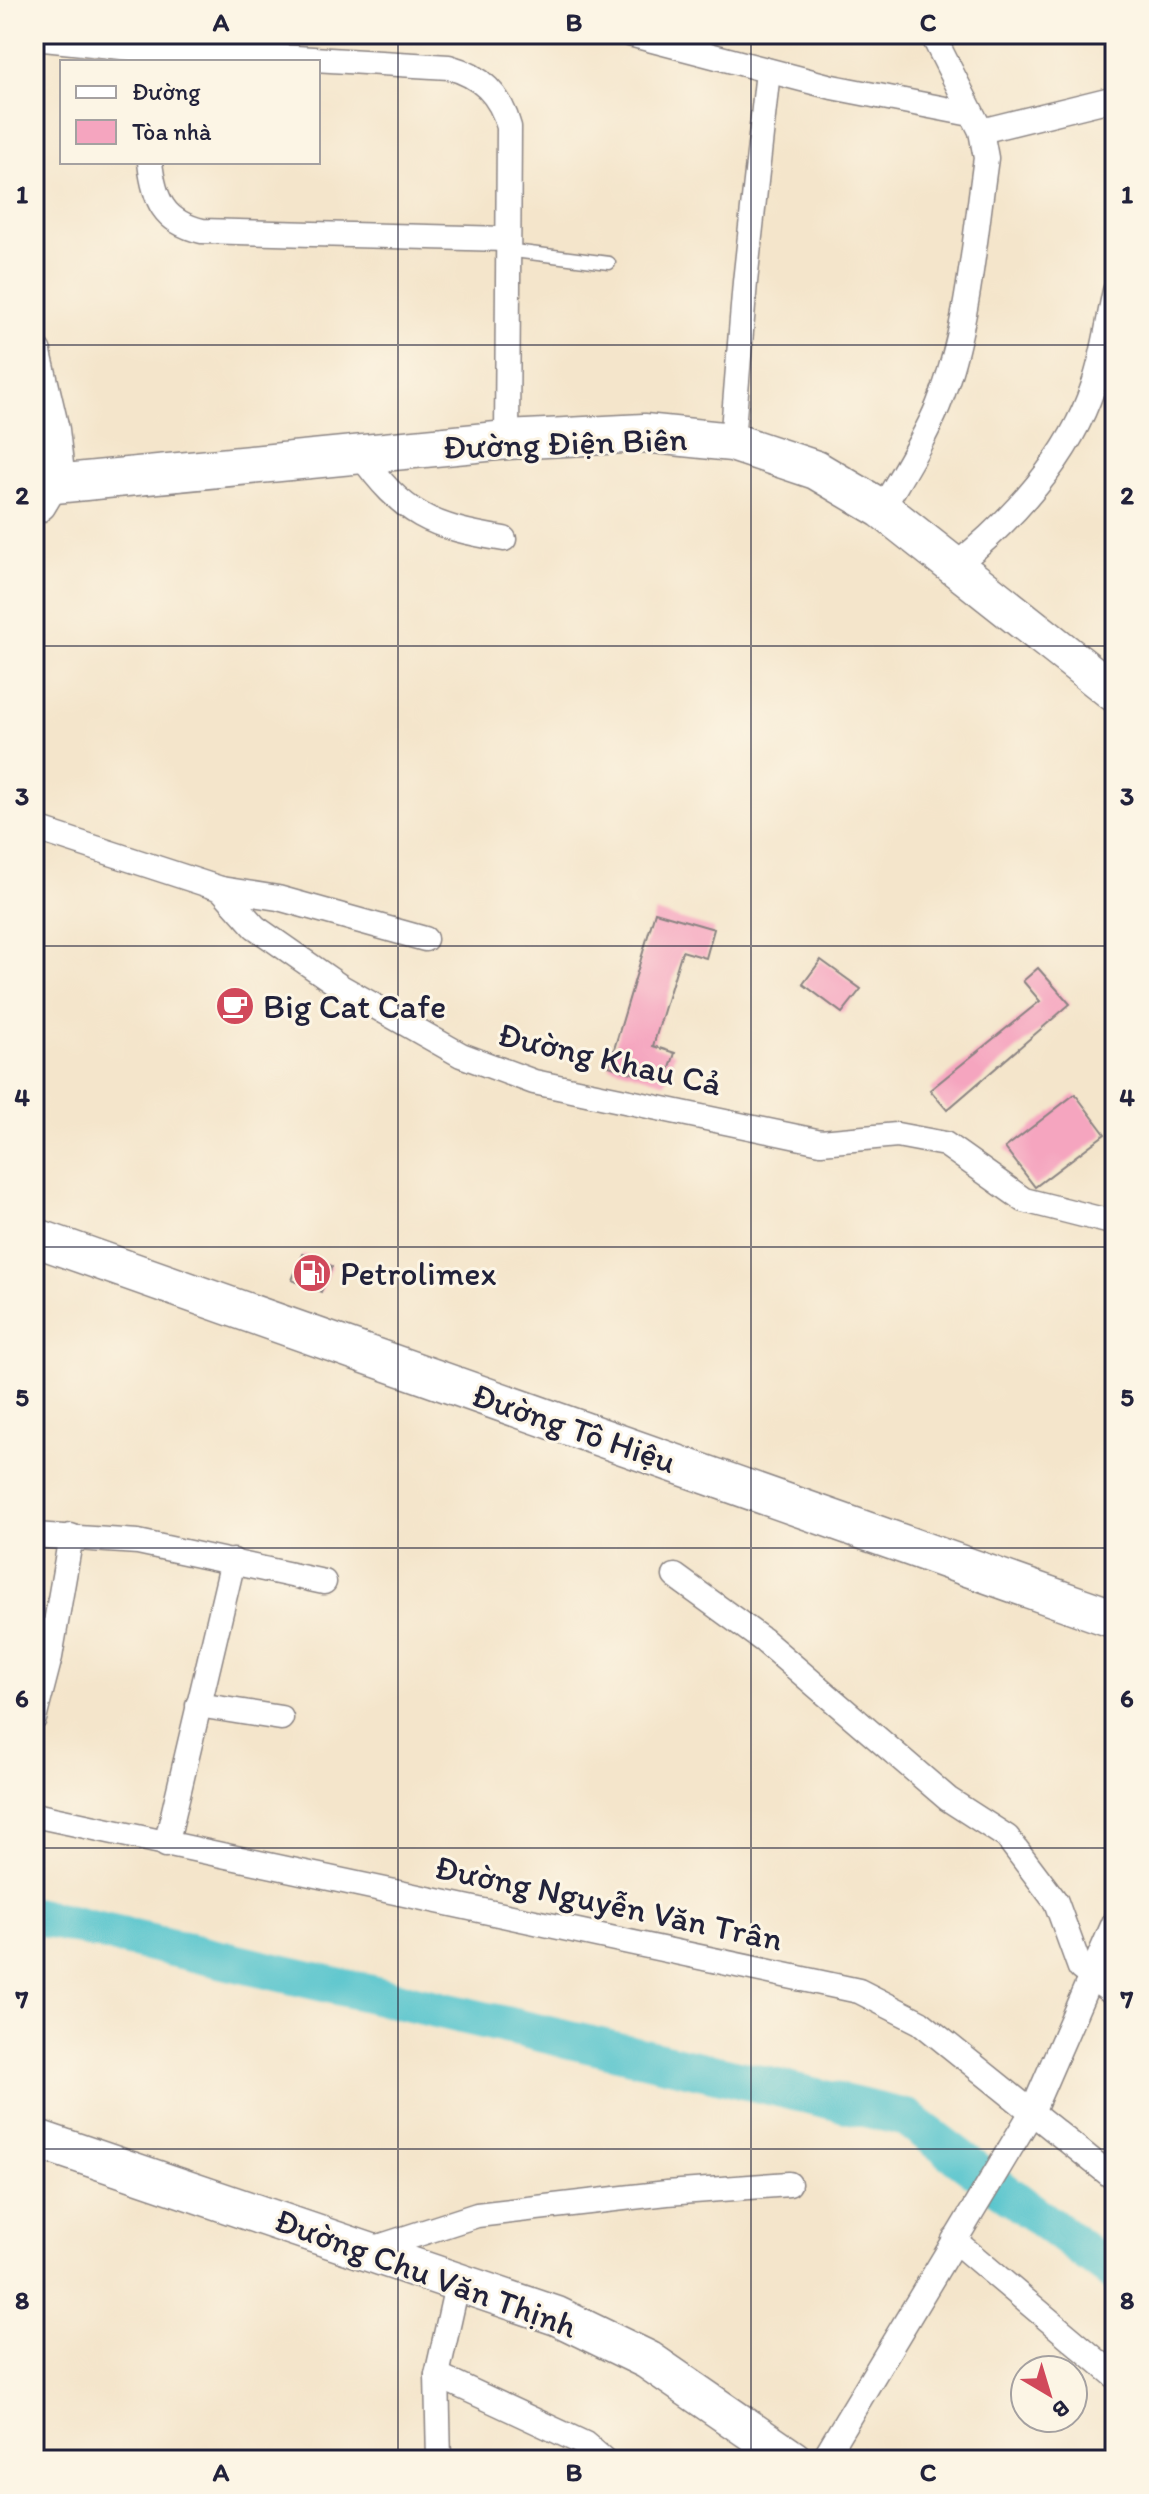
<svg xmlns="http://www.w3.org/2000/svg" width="1149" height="2494" font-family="Itim,sans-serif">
	<rect width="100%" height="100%" fill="#fcf5e5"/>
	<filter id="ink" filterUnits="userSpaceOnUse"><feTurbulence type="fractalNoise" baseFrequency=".0125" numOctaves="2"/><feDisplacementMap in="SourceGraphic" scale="16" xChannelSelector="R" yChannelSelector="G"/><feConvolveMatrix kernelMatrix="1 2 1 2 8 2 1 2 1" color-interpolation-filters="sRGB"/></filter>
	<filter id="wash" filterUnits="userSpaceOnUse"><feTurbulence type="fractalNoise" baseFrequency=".006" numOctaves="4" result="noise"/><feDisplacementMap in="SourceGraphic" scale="32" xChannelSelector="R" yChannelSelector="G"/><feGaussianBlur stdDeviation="1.8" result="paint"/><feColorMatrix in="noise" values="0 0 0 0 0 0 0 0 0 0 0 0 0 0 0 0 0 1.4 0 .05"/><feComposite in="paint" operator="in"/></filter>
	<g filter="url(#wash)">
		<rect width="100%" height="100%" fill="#f4e5cb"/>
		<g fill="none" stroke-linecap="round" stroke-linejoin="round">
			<polyline stroke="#58c5cd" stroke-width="38" points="34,1916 907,2118 1115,2274"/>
		</g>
		<g id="blocks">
			<g fill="#f5a5bf">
				<polygon points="655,912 714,929 706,958 682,951 653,1046 675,1053 665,1083 609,1066"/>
				<polygon points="821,960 861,989 842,1013 803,984"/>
				<polygon points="1038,968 1070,1004 947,1110 930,1090 1040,1001 1023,981"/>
				<polygon points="1075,1094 1105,1134 1035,1187 1005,1148"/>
				<polygon points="303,1254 332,1266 321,1292 292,1280"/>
			</g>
		</g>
	</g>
	<g filter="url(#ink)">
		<use href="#blocks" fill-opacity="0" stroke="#8b8483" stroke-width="2"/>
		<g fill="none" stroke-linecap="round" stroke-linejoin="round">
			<defs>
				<polyline id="lane" points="506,250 609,263"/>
				<g id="street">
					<polyline points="629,34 832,87 971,114"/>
					<path d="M34,38L141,49L449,67C481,76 500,94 509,127L507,440"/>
					<polyline points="981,131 1115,98"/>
					<path d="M150,162C154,199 163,222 202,231L506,239"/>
					<polyline points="732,442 745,282 768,71"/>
					<path d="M359,453C403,515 431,527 504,539"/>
					<path d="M882,509C901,476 923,442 938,406C969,328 974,241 986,158L981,131L932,34"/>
					<polyline points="34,514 43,507 58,482"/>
					<path d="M956,565C1013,519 1070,457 1093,387C1104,356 1108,322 1115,291"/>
					<polyline points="34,828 221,889 255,927 341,987 461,1055 534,1082 821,1142 897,1135 945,1144 1024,1200 1115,1223"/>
					<polyline points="221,889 278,898 425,939"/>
					<polyline points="34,1535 138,1542 324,1582"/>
					<polyline points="675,1576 763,1640 948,1799 1007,1837 1056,1902 1080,1968 1115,1995"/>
					<polyline points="198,1705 281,1718"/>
					<polyline points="34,1719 50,1657 71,1536"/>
					<polyline points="34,1815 859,1991 920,2022 1115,2179"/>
					<polyline points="166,1845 233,1561"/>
					<polyline points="954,2240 1115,2376"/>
					<polyline points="369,2250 477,2215 667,2193 789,2184"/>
					<polyline points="437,2375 585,2444 604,2460"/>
					<polyline points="439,2460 437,2375 458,2281"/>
					<polyline points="823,2460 1032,2112 1115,1921"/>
				</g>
				<polyline id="secondary" points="34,353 52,430 58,482"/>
				<g id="primary">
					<polyline points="34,486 507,440 644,433 732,442 816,470 882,509 1115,693"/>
					<polyline points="34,1237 1115,1619"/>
					<polyline points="34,2138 557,2316 648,2360 793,2460"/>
				</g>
			</defs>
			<use href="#lane" stroke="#8b8483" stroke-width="15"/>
			<use href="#street" stroke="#8b8483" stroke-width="27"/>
			<use href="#secondary" stroke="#8b8483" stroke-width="37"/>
			<use href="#primary" stroke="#8b8483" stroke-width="41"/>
			<use href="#lane" stroke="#fff" stroke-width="12"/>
			<use href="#street" stroke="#fff" stroke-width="24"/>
			<use href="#secondary" stroke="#fff" stroke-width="34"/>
			<use href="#primary" stroke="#fff" stroke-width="38"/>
		</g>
	</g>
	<path fill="none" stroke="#22223b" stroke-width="2" stroke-opacity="0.55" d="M398,34V2460M751,34V2460M34,345H1115M34,646H1115M34,946H1115M34,1247H1115M34,1548H1115M34,1848H1115M34,2149H1115"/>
	<defs>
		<symbol id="cafe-disc" viewBox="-11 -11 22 22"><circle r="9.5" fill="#d1495b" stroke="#fcf5e5"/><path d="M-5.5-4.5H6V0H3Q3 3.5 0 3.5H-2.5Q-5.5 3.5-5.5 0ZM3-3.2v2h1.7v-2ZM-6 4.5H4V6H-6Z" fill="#fff"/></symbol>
		<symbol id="fuel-disc" viewBox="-11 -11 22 22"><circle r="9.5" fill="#d1495b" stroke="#fcf5e5"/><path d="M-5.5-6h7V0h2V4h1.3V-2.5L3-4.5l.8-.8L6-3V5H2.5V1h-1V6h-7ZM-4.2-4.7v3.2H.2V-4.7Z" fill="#fff"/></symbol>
	</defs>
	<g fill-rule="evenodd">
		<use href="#cafe-disc" x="213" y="984" width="44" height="44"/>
		<use href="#fuel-disc" x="290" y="1251" width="44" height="44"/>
	</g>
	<g text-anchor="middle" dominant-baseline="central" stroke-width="6" stroke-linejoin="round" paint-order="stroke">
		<g font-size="34" fill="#22223b" stroke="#fcf5e5">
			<text transform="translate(565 443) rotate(-2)">Đường Điện Biên</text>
			<text transform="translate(610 1059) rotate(13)">Đường Khau Cả</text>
			<text transform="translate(574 1428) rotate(19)">Đường Tô Hiệu</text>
			<text transform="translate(609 1903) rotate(12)">Đường Nguyễn Văn Trân</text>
			<text transform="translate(426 2273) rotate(20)">Đường Chu Văn Thịnh</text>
		</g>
		<g font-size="34" fill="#22223b" stroke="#fcf5e5" text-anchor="start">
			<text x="263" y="1006">Big Cat Cafe</text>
			<text x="340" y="1273">Petrolimex</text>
		</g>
	</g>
	<rect width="1149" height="2494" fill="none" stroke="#fcf5e5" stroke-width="88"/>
	<rect x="60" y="60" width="260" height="104" fill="#fcf5e5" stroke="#a5a1a1" stroke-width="2"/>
	<rect x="76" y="86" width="40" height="12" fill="#ffffff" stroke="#a5a1a1" stroke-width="2"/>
	<text x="132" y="100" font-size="24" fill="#22223b">Đường</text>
	<rect x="76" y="120" width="40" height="24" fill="#f5a5bf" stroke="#a5a1a1" stroke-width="2"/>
	<text x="132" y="140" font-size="24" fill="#22223b">Tòa nhà</text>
	<g transform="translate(1049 2394) rotate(142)"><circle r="38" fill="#fcf5e5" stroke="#a5a1a1" stroke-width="2"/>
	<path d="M0-6L14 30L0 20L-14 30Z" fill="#d1495b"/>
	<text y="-12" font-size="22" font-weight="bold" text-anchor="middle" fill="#22223b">B</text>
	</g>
	<rect x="44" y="44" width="1061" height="2406" fill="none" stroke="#22223b" stroke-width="3"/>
	<g font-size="26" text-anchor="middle" font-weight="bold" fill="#22223b">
		<text x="221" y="31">A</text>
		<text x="574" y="31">B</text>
		<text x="928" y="31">C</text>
		<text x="22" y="203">1</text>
		<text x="1127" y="203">1</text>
		<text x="22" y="504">2</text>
		<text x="1127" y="504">2</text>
		<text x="22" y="805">3</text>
		<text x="1127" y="805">3</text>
		<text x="22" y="1106">4</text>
		<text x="1127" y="1106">4</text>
		<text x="22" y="1406">5</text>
		<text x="1127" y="1406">5</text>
		<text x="22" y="1707">6</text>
		<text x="1127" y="1707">6</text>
		<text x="22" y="2008">7</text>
		<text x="1127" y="2008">7</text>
		<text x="22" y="2309">8</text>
		<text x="1127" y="2309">8</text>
		<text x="221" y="2481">A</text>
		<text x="574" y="2481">B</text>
		<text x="928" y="2481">C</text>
	</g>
</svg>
